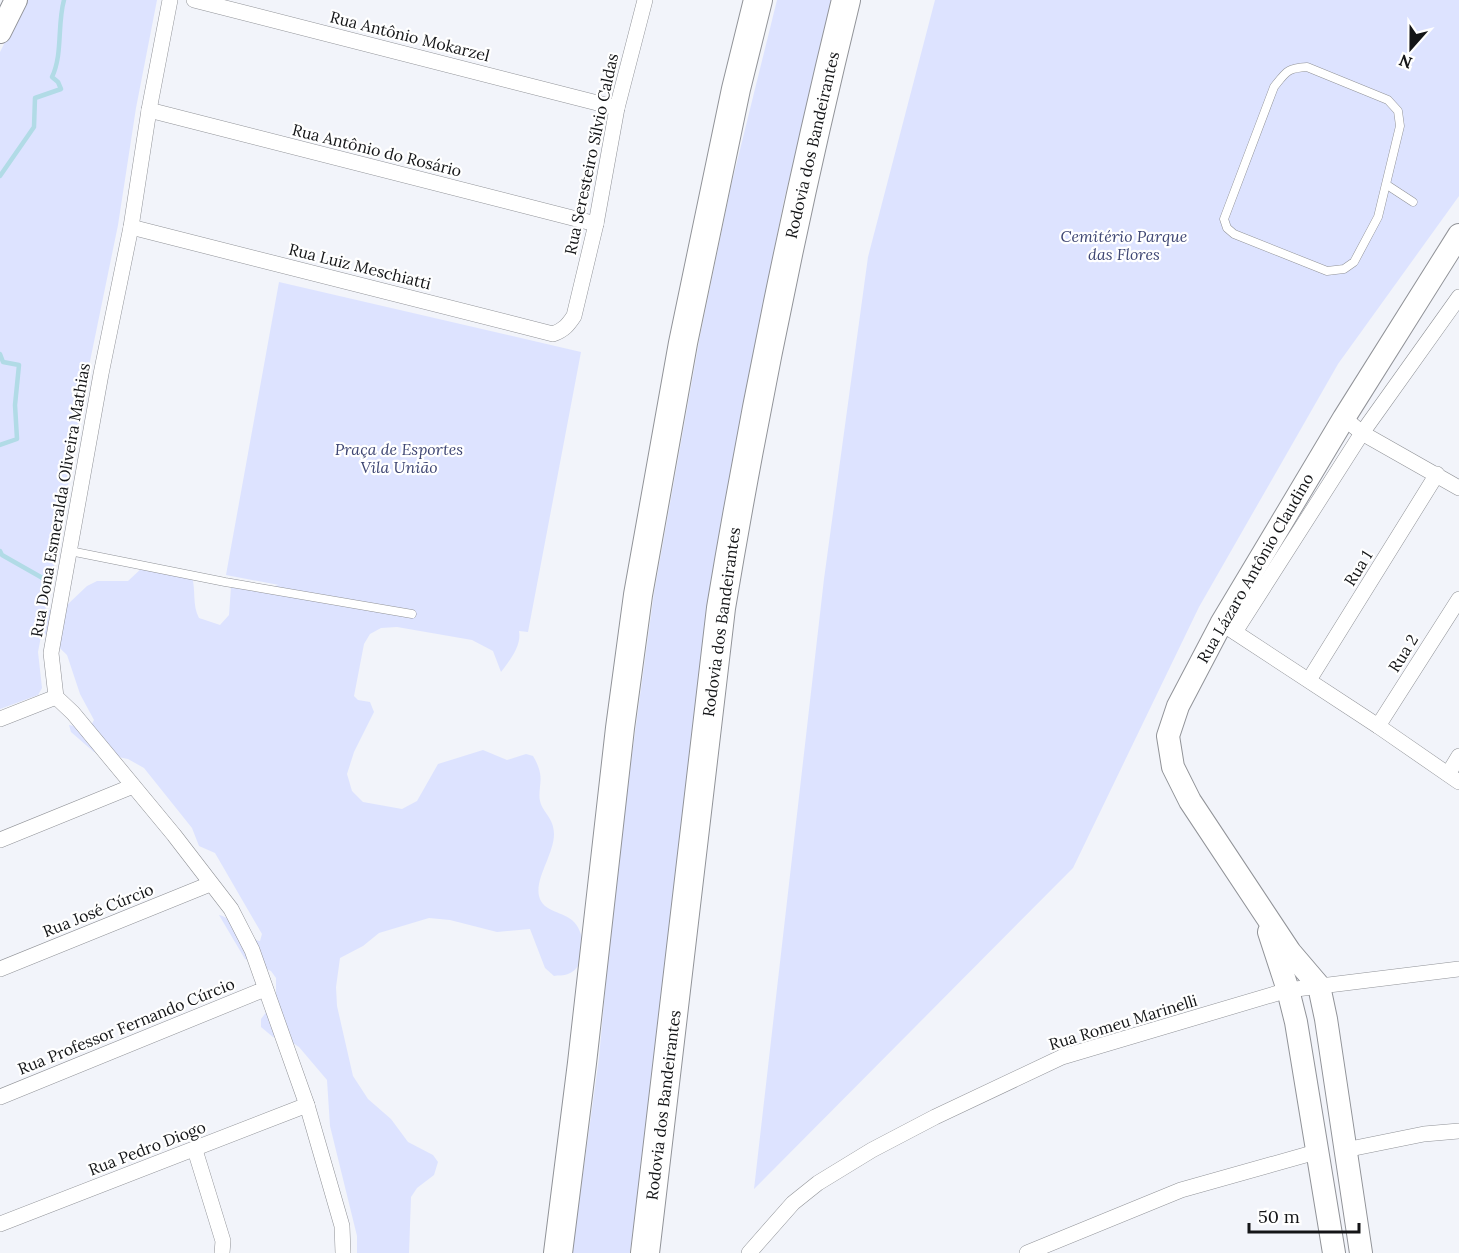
<svg xmlns="http://www.w3.org/2000/svg" width="1459" height="1253" font-family="Lora,serif">
	<rect width="100%" height="100%" fill="#f2f4fa"/>
	<g fill="#dde3ff">
		<path d="M26,0H157L136,108L118,225L88,371L46,611L67,605L87,586L97,581H128L143,567L192,577C196,590 192,605 199,618L220,625L229,615L231,587H270L279,585L226,575L279,282L581,352L528,632L519,631C522,646 509,661 501,672L493,651L472,640L397,627L381,628L370,634L364,644L354,696L358,700L370,702L374,712L354,752L347,774L352,791L363,802L402,809L417,801L438,764L483,750L507,760L526,754L533,756C536,761 539,767 540,773C542,782 538,792 540,801C543,813 554,818 554,834C554,854 535,878 539,896C543,913 564,911 574,922C587,936 587,967 568,974C564,976 558,975 554,976L545,968L530,929L497,932L450,920L429,918L379,933L363,946L340,958L336,987L337,1006L353,1076L368,1099L391,1119L408,1142L433,1155L438,1162L434,1175L417,1188L411,1197L409,1253H357V1236L330,1126L327,1080L299,1047L287,1039L273,1037L261,1027V1019L276,999V978L271,971L245,959L219,915C236,919 244,939 260,941L262,934L215,853L199,846L192,828L144,768L128,759L94,752L71,732L69,725L89,729L94,720L80,694L67,655L42,631L38,652L42,688L38,695L0,709V52Z"/>
		<polygon points="777,0 833,0 784,200 755,345 709,602 655,1062 630,1253 572,1253 599,1058 616,872 654,593 700,336 731,186"/>
		<polygon points="935,0 1459,0 1459,196 1338,364 1199,607 1073,868 754,1189 824,579 868,257"/>
	</g>
	<g fill="none" stroke-linecap="round" stroke-linejoin="round">
		<g stroke="#b1dbe6" stroke-width="4.5">
			<path d="M0,176L34,127L35,98L61,89L58,82L52,77C63,54 57,25 64,0"/>
			<polyline points="0,354 3,362 19,365 15,405 17,439 0,445"/>
			<polyline points="0,551 2,555 46,580"/>
		</g>
		<defs>
			<g id="lane">
				<path d="M1307,67L1388,100L1398,111L1400,126L1378,217L1354,262L1344,269L1327,271L1234,234L1227,228L1224,219L1274,87C1286,72 1287,68 1307,67Z"/>
				<polyline points="1387,185 1413,202"/>
				<polyline points="70,551 225,582 412,614"/>
			</g>
			<g id="street">
				<polyline points="170,0 149,110 131,227 101,374 51,653 56,697 73,713 174,835 231,909 252,950 307,1105 342,1226 343,1253"/>
				<polyline points="194,0 617,108"/>
				<polyline points="149,110 596,224"/>
				<path d="M131,227L553,334C564,330 568,325 574,316L596,224L617,108L645,0"/>
				<polyline points="1344,418 1362,433 1459,488"/>
				<polyline points="1227,627 1378,726 1459,782"/>
				<polyline points="1235,632 1362,433 1459,297"/>
				<polyline points="1309,680 1437,474"/>
				<polyline points="0,719 56,697"/>
				<polyline points="1378,726 1459,599"/>
				<polyline points="1448,774 1459,756"/>
				<polyline points="0,840 133,786"/>
				<polyline points="0,969 210,884"/>
				<polyline points="0,1097 265,989"/>
				<polyline points="195,1150 223,1241 222,1253"/>
				<polyline points="1345,1150 1424,1134 1459,1131"/>
				<polyline points="0,1224 307,1105"/>
				<polyline points="749,1253 793,1203 818,1183 872,1150 935,1117 1062,1057 1288,990 1459,969"/>
				<polyline points="1027,1253 1181,1190 1316,1152"/>
			</g>
			<g id="secondary">
				<polyline points="0,32 16,0"/>
				<polyline points="1269,932 1288,990 1296,1022 1334,1253"/>
				<polyline points="1361,1253 1326,1019 1319,986 1290,952 1190,801 1173,767 1168,736 1178,706 1221,624 1344,418 1459,235"/>
			</g>
			<g id="highway">
				<polyline points="558,1253 582,1063 620,728 638,595 683,343 736,89 758,0"/>
				<path d="M645,1253L721,608C755,404 797,201 846,0"/>
			</g>
		</defs>
		<use href="#lane" stroke="#919398" stroke-width="9"/>
		<use href="#street" stroke="#919398" stroke-width="16"/>
		<use href="#secondary" stroke="#919398" stroke-width="24"/>
		<use href="#highway" stroke="#919398" stroke-width="30"/>
		<use href="#lane" stroke="#fff" stroke-width="8"/>
		<use href="#street" stroke="#fff" stroke-width="15"/>
		<use href="#secondary" stroke="#fff" stroke-width="22"/>
		<use href="#highway" stroke="#fff" stroke-width="28"/>
	</g>
	<g text-anchor="middle" dominant-baseline="central" stroke-width="4.5" stroke-linejoin="round" paint-order="stroke">
		<g font-size="16" fill="#141517" stroke="#fff">
			<text transform="translate(410 36) rotate(14)">Rua Antônio Mokarzel</text>
			<text transform="translate(812 145) rotate(-77)">Rodovia dos Bandeirantes</text>
			<text transform="translate(377 150) rotate(14)">Rua Antônio do Rosário</text>
			<text transform="translate(591 154) rotate(-78)">Rua Seresteiro Sílvio Caldas</text>
			<text transform="translate(360 266) rotate(14)">Rua Luiz Meschiatti</text>
			<text transform="translate(60 500) rotate(-80)">Rua Dona Esmeralda Oliveira Mathias</text>
			<text transform="translate(1255 568) rotate(-60)">Rua Lázaro Antônio Claudino</text>
			<text transform="translate(1358 568) rotate(-58)">Rua 1</text>
			<text transform="translate(721 622) rotate(-82)">Rodovia dos Bandeirantes</text>
			<text transform="translate(1403 653) rotate(-58)">Rua 2</text>
			<text transform="translate(98 910) rotate(-22)">Rua José Cúrcio</text>
			<text transform="translate(1123 1022) rotate(-17)">Rua Romeu Marinelli</text>
			<text transform="translate(126 1026) rotate(-22)">Rua Professor Fernando Cúrcio</text>
			<text transform="translate(663 1105) rotate(-83)">Rodovia dos Bandeirantes</text>
			<text transform="translate(147 1148) rotate(-21)">Rua Pedro Diogo</text>
		</g>
		<g font-size="16" font-style="italic" fill="#3e4673" stroke="#fff">
			<text x="1124" y="236">Cemitério Parque<tspan x="1124" dy="18">das Flores</tspan></text>
			<text x="399" y="449">Praça de Esportes<tspan x="399" dy="18">Vila União</tspan></text>
		</g>
	</g>
	<g transform="translate(1411 48) rotate(201)" stroke="#ffffff" stroke-width="4.5" paint-order="stroke">
	<path d="M0-4.5L10 22L0 15L-10 22Z" fill="#141517"/>
	<text y="-9" font-size="16" font-weight="bold" text-anchor="middle" fill="#141517">N</text>
	</g>
	<path d="M1249 1223v9h110v-9" fill="none" stroke="#141517" stroke-width="3"/>
	<text x="1258" y="1223" font-size="18" fill="#141517" stroke="#ffffff" stroke-width="4.5" paint-order="stroke">50 m</text>
</svg>
